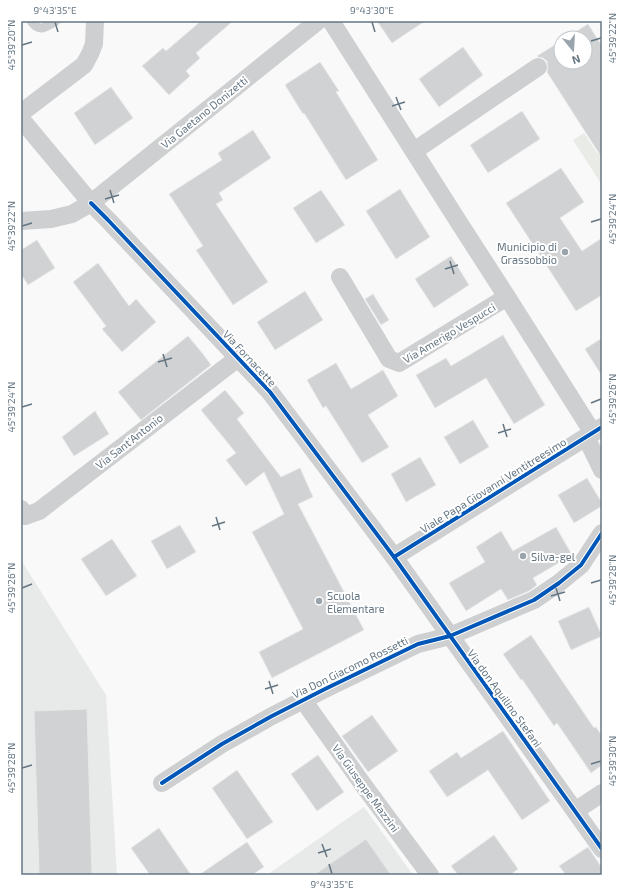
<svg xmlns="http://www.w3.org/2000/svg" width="623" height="896" font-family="'Exo 2',sans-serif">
	<rect width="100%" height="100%" fill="#f9f9f9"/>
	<g fill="#e8e9e9">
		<polygon points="21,560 106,695 117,875 21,875"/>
		<polygon points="364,807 413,875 267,875"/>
	</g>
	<polygon fill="#e8ebe6" points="584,133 597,153 602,150 602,185 573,140"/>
	<g fill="#d0d2d3" stroke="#e8e8e8">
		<polygon points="201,21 233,21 196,53 200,58 186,71 190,76 169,95 142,66 163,48 166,51"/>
		<polygon points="377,21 425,21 392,43"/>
		<polygon points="588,24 602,46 602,158 547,72 548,67 547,61 543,58 538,57 537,56 561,41 561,62 585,62 585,38 566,38"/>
		<polygon points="463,47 483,75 439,107 419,79"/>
		<polygon points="320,62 339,91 336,92 378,160 346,180 304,113 303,114 285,85"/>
		<polygon points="111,87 133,118 95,145 74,113"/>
		<polygon points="522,111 540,139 488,173 470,145"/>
		<polygon points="253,130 271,158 219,193 223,200 216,204 268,282 233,305 196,250 203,246 169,194 222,160 218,153"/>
		<polygon points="561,168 584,202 560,218 582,251 602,238 602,295 576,311 506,203"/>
		<polygon points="400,189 430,237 396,259 366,211"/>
		<polygon points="321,190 345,225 316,243 293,208"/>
		<polygon points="37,240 55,268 28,285 21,274 21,250"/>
		<polygon points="451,256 469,285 434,308 415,279"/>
		<polygon points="98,263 129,306 136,299 156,322 122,352 102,329 106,326 73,282"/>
		<polygon points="305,291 323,320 275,350 257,322"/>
		<polygon points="373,294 389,320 381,325 365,299"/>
		<polygon points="503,335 545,405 514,424 486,378 435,408 416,375 446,358 451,366"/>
		<polygon points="188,336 203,354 211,365 141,420 118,392"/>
		<polygon points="602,338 602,376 585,349"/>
		<polygon points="336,363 351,389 383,370 398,396 368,415 389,447 362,463 326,406 323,408 307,380"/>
		<polygon points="225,390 244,413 237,419 281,477 300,468 313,497 298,504 364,630 272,678 259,652 303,629 252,532 284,514 264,472 246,486 226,460 236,453 201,410"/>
		<polygon points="95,411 109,434 74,456 62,437"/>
		<polygon points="473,420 489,447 460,464 444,437"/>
		<polygon points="420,457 436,485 406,502 391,474"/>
		<polygon points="587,478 602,503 602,506 574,523 558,495"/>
		<polygon points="180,525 196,552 167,569 151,541"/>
		<polygon points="556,527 572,555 533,578 537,585 529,591 508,600 501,589 466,611 449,583 485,562 476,547 501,531 513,551"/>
		<polygon points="112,539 137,576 106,596 81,559"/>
		<polygon points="589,607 602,636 571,650 558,621"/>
		<polygon points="531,635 594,728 596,727 602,736 602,765 591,773 557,723 554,726 522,679 521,680 503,654"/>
		<polygon points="87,709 92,875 39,875 34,711"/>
		<polygon points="372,715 398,751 368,772 342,736"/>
		<polygon points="503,731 550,801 522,820 488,770 447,797 429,771 457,752 461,758"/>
		<polygon points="318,755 344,792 317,811 291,774"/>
		<polygon points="237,770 273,822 247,839 212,788"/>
		<polygon points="159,828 191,875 150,875 131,848"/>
		<polygon points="494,835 518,869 510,875 458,875 451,866"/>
		<polygon points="366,839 391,875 314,875"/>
		<polygon points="247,842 264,867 252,875 199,875"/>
		<polygon points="588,847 602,868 602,875 566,875 559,866"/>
	</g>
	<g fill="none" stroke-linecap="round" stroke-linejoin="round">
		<path stroke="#cecfd0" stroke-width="9" d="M31,21C39,33 46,27 56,21"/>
		<g stroke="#cecfd0" stroke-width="18">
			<polyline points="331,21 458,221 507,297 593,433"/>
			<polyline points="21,113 84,65 90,54 94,44 95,21"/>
			<polyline points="21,119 91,203 108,220 270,392 394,557 602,849"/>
			<polyline points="414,151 538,67"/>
			<polyline points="21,221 51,219 72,214 91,203 318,21"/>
			<polyline points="340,277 389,359 399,363 507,297"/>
			<polyline points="586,437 602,470"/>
			<polyline points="21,509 25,516 39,511 238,358"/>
			<polyline points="394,557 602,427"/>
			<polyline points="303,700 364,786 430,875"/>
			<polyline points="162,783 222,744 272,716 325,689 418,644 450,636 534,600 559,583 581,565 602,533"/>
			<polyline points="575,811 602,793"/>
		</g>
		<defs>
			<g id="cycleway">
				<polyline points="91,203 108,220 270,392 394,557 602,849"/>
				<polyline points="394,557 602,427"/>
				<polyline points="162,783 222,744 272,716 325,689 418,644 450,636 534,600 559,583 581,565 602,533"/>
			</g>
		</defs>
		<use href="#cycleway" stroke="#fff" stroke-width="6"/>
		<use href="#cycleway" stroke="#0057b8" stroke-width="4"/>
	</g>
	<path fill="none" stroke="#657683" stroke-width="1.5" d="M55,22L58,32M372,22L375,32M591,41L601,38M22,45L32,42M396,97L401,110M392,106L405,102M110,190L114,203M105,199L119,195M591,222L601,219M22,226L32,223M450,261L454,274M445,269L458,265M163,354L167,367M158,362L172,358M591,403L601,399M22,407L32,404M503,424L507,437M498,433L511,429M216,517L220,530M212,526L225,522M591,583L601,580M22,588L32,584M556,588L560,601M551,596L565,592M269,681L273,694M265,689L278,685M591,764L601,761M22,768L32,765M322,844L327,857M318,853L331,849M329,864L332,874"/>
	<g fill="#99a4ac" stroke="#fff" stroke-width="1.5">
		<circle cx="565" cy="252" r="4"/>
		<circle cx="523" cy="556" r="4"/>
		<circle cx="319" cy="601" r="4"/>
	</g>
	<g text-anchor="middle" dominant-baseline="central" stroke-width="4" stroke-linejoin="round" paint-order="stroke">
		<g font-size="11" fill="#657683" stroke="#fff">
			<text transform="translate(204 112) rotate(-39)">Via Gaetano Donizetti</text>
			<text transform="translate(449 333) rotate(-31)">Via Amerigo Vespucci</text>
			<text transform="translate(250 358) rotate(47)">Via Fornacette</text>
			<text transform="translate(129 441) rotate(-38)">Via Sant'Antonio</text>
			<text transform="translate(493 485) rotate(-32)">Viale Papa Giovanni Ventitreesimo</text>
			<text transform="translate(350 667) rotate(-26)">Via Don Giacomo Rossetti</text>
			<text transform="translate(505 698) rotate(54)">Via don Aquilino Stefani</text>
			<text transform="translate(366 788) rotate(54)">Via Giuseppe Mazzini</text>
		</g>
		<g font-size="11" fill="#657683" stroke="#fff" text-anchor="start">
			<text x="557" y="246" text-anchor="end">Municipio di<tspan x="557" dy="13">Grassobbio</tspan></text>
			<text x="531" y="556">Silva-gel</text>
			<text x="327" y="595">Scuola<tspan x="327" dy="13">Elementare</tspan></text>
		</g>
	</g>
	<rect width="623" height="896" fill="none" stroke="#ffffff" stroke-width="44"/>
	<g transform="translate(573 50) rotate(162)"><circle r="19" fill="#ffffff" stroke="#c1c8cd"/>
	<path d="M0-3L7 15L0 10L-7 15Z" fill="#99a4ac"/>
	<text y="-6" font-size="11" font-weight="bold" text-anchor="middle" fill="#657683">N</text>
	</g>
	<rect x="22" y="22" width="579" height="852" fill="none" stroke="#657683" stroke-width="1.5"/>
	<g font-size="10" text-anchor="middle" fill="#657683">
		<text x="55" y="14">9°43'35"E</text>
		<text x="372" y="14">9°43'30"E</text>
		<text transform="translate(612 38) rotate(-90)" y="4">45°39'22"N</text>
		<text transform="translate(11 45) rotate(-90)" y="4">45°39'20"N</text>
		<text transform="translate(612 219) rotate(-90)" y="4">45°39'24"N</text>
		<text transform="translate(11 226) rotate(-90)" y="4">45°39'22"N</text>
		<text transform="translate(612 399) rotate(-90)" y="4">45°39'26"N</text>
		<text transform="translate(11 407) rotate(-90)" y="4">45°39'24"N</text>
		<text transform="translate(612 580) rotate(-90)" y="4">45°39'28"N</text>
		<text transform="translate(11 588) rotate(-90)" y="4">45°39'26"N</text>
		<text transform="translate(612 761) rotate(-90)" y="4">45°39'30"N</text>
		<text transform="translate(11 768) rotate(-90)" y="4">45°39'28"N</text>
		<text x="332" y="888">9°43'35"E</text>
	</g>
</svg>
